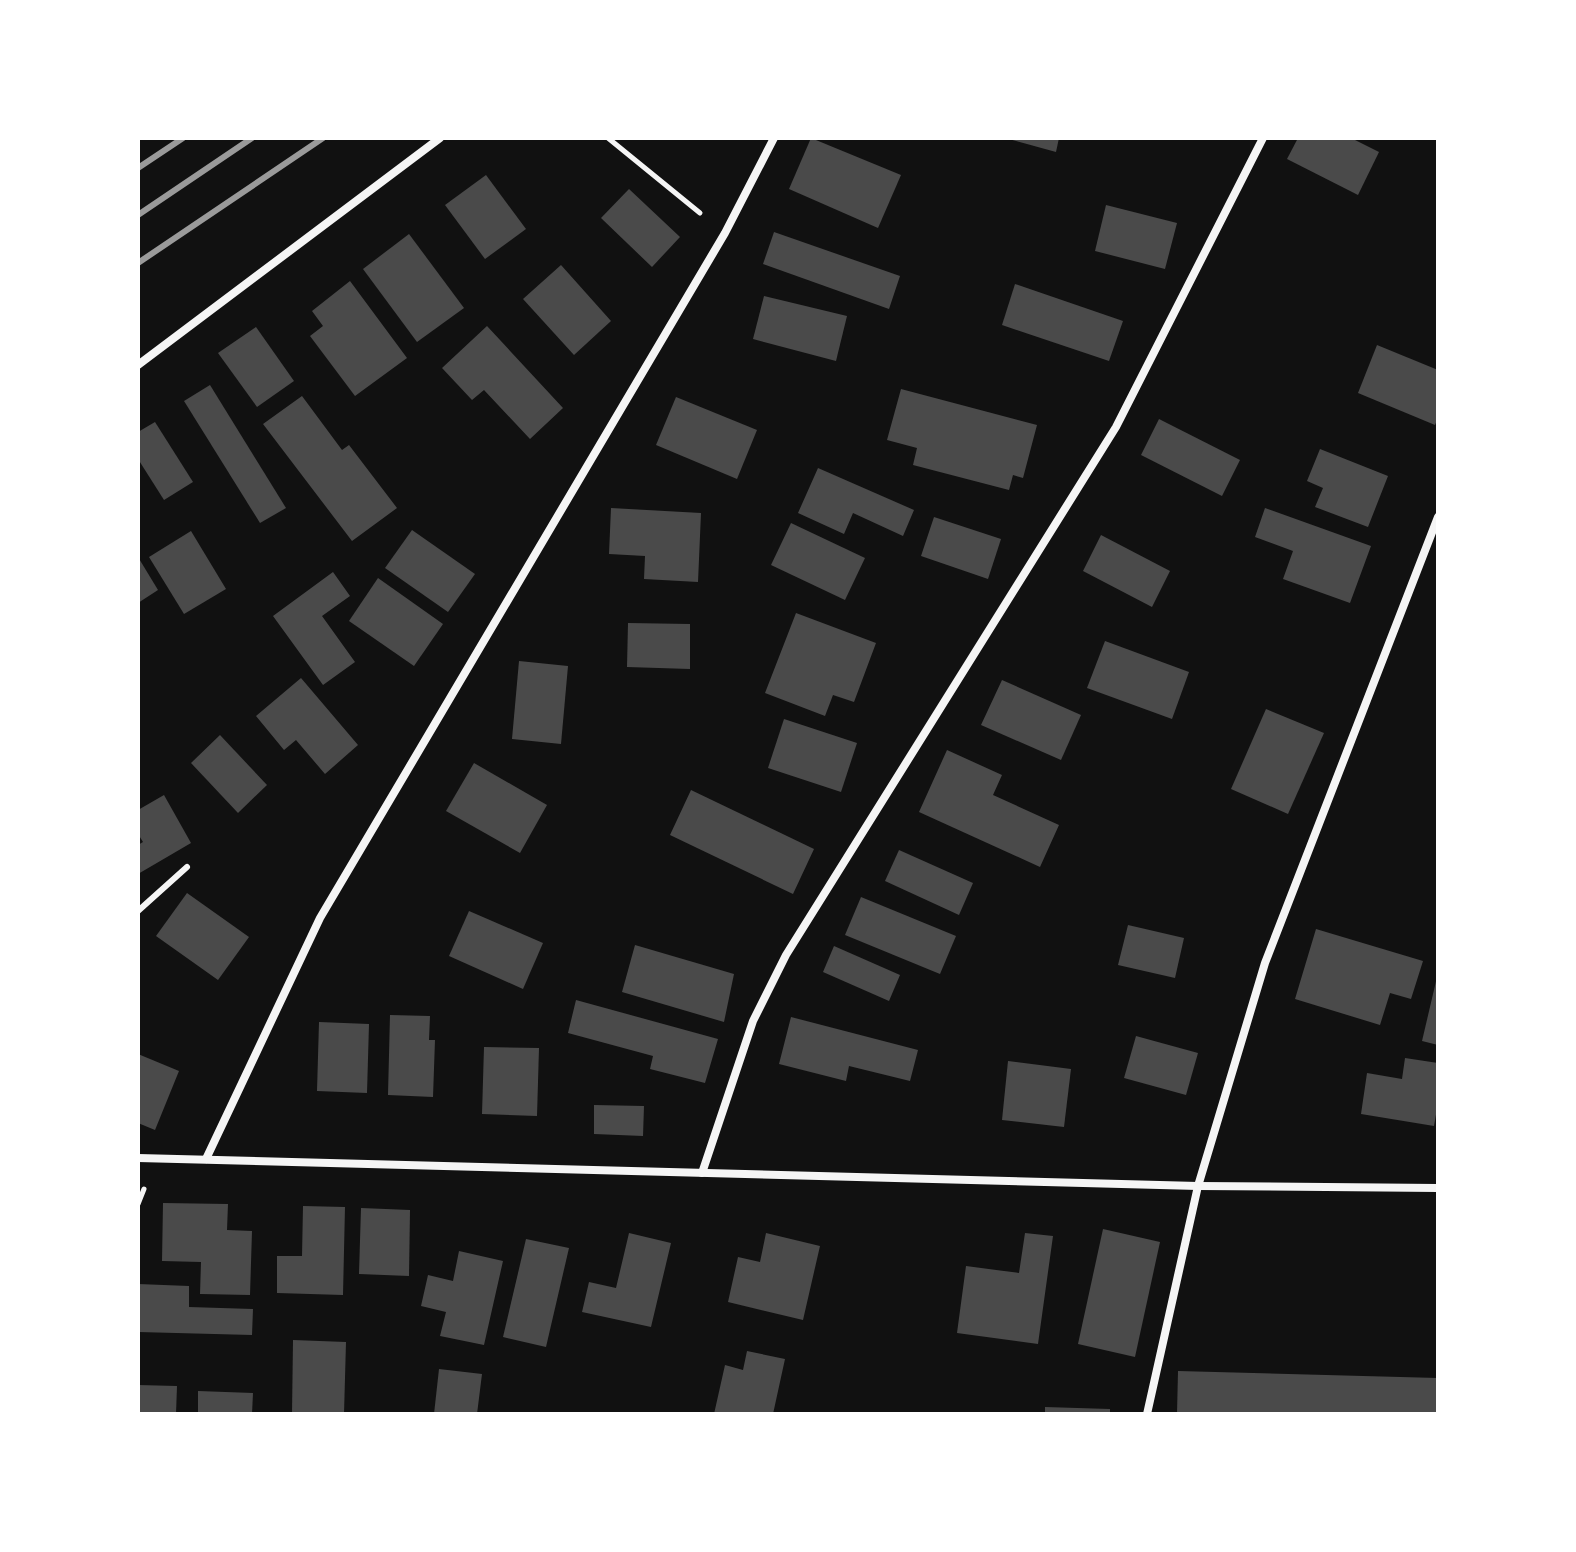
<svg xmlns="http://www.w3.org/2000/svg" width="1576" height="1552" font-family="'Source Sans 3',sans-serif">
	<rect width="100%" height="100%" fill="#111"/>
	<g fill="#4a4a4a">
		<polygon points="811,138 901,175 878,228 789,189"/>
		<polygon points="1005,138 1059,138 1056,152"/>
		<polygon points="1298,138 1351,138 1379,152 1358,195 1287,159"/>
		<polygon points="486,175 526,229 485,259 445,205"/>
		<polygon points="629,189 680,237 652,267 601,218"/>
		<polygon points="1106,205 1177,223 1165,269 1095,251"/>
		<polygon points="774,232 900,276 889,309 763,264"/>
		<polygon points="409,234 464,308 417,342 363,269"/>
		<polygon points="561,265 611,321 574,355 523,299"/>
		<polygon points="350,281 407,358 355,396 310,336 323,326 312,311"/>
		<polygon points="1015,284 1123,321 1109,361 1002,325"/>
		<polygon points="764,296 847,316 836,361 753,339"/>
		<polygon points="487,326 563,408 530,439 484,390 472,400 442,368"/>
		<polygon points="256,327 294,381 257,407 218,353"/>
		<polygon points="1377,345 1438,370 1438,418 1435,425 1358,393"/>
		<polygon points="210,385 286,508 260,523 184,401"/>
		<polygon points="901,389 1037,425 1023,478 1013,475 1009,490 913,465 917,448 887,440"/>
		<polygon points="302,396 342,450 349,445 397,508 352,541 263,424"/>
		<polygon points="676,397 757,430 737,479 656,445"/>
		<polygon points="1159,419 1240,460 1222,496 1141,455"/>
		<polygon points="155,422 193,482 164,500 138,459 138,432"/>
		<polygon points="1320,449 1388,476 1368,527 1315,507 1323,488 1307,481"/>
		<polygon points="818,468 914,510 903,536 853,513 844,534 798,513"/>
		<polygon points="611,508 701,513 698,582 644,579 645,556 609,554"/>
		<polygon points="1265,508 1371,546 1350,603 1283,579 1293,551 1255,537"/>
		<polygon points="934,517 1001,539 988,579 921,556"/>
		<polygon points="791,523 865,558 845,600 771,565"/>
		<polygon points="412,530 475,574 448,612 385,568"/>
		<polygon points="191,531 226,589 184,614 149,557"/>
		<polygon points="1101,535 1170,571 1152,607 1083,571"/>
		<polygon points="138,557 158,590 138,603"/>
		<polygon points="333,572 350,596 322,616 355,662 323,685 273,616"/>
		<polygon points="378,578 443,624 414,666 349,621"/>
		<polygon points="796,613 876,643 854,702 833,695 825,716 765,693"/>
		<polygon points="628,623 690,624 690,669 627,667"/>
		<polygon points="1105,641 1189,672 1172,719 1087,688"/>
		<polygon points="519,661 568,666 561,744 512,739"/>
		<polygon points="301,678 358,745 325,774 296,740 284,750 256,716"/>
		<polygon points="1002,680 1081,715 1061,760 981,725"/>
		<polygon points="1266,709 1324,733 1288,814 1231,789"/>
		<polygon points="784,719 857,743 841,792 768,768"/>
		<polygon points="220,735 267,785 238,813 191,763"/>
		<polygon points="947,750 1002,775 993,795 1059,825 1040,867 919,812"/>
		<polygon points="474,763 547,805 520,853 446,811"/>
		<polygon points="691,790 814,849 793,894 670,835"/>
		<polygon points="164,795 191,843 138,874 138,845 143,842 138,834 138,810"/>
		<polygon points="899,850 973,883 959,915 885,881"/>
		<polygon points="187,893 249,937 218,980 156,936"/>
		<polygon points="861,897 956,936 940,974 845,935"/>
		<polygon points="469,911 543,943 523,989 449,956"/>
		<polygon points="1128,925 1184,938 1175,978 1118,965"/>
		<polygon points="1316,929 1423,961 1411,999 1390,993 1380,1025 1295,999"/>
		<polygon points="635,945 734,974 724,1022 622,992"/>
		<polygon points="834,946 900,975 889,1001 823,972"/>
		<polygon points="1437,977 1438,977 1438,1045 1422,1041"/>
		<polygon points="576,1000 718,1039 705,1083 650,1069 653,1056 568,1033"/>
		<polygon points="390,1015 430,1016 429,1040 435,1040 433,1097 388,1095"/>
		<polygon points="791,1017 918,1050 910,1081 849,1066 846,1081 779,1064"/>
		<polygon points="319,1022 369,1024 367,1093 317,1091"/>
		<polygon points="1136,1036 1198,1053 1186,1095 1124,1078"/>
		<polygon points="484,1047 539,1048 537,1116 482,1114"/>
		<polygon points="138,1054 179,1071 155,1130 138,1123"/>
		<polygon points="1405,1058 1438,1063 1438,1103 1434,1126 1361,1114 1367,1073 1402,1079"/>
		<polygon points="1008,1061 1071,1069 1064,1127 1002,1120"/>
		<polygon points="594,1105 644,1106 643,1136 594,1134"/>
		<polygon points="163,1203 228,1204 227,1230 252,1231 250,1295 200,1294 201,1262 162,1261"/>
		<polygon points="303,1206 345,1207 343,1295 277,1293 277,1256 302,1256"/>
		<polygon points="361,1208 410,1210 409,1276 359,1274"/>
		<polygon points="1103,1229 1160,1242 1135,1357 1078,1344"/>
		<polygon points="629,1233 671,1243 651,1327 582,1312 589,1282 616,1288"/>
		<polygon points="766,1233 820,1246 803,1320 728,1302 738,1257 760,1262"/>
		<polygon points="1025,1233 1053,1236 1038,1344 957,1333 966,1266 1019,1273"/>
		<polygon points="526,1239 569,1248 546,1347 503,1337"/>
		<polygon points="459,1251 503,1261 484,1345 440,1336 446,1312 421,1306 428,1275 453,1281"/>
		<polygon points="138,1284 189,1286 189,1307 253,1309 252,1335 138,1332"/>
		<polygon points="293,1340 346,1342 344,1414 292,1414"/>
		<polygon points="747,1351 785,1359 773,1414 714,1414 725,1365 743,1370"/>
		<polygon points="439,1369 482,1374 477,1414 434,1414"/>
		<polygon points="1178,1371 1438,1378 1438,1414 1177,1414"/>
		<polygon points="138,1385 177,1386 176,1414 138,1414"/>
		<polygon points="198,1391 253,1393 252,1414 198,1414"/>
		<polygon points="1045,1407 1110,1409 1110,1414 1045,1414"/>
	</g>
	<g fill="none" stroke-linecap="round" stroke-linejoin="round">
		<g stroke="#f5f5f5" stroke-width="5">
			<polyline points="608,138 700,213"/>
			<polyline points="138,1204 144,1189"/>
		</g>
		<polyline stroke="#f5f5f5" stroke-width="6" points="138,911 187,867"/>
		<g stroke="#f5f5f5" stroke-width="8">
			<polyline points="138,365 440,138"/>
			<polyline points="138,1158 1198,1186 1438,1188"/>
			<polyline points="206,1159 320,918 725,233 774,138"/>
			<polyline points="702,1173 753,1021 786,955 1116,427 1263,138"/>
			<polyline points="1147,1414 1198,1186 1265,963 1438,517"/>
		</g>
		<g stroke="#9a9a9a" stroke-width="6">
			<polyline points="138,168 183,138"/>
			<polyline points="138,215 252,138"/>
			<polyline points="138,263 323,138"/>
		</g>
	</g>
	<rect width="1576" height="1552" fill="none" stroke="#ffffff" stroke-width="280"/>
</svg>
